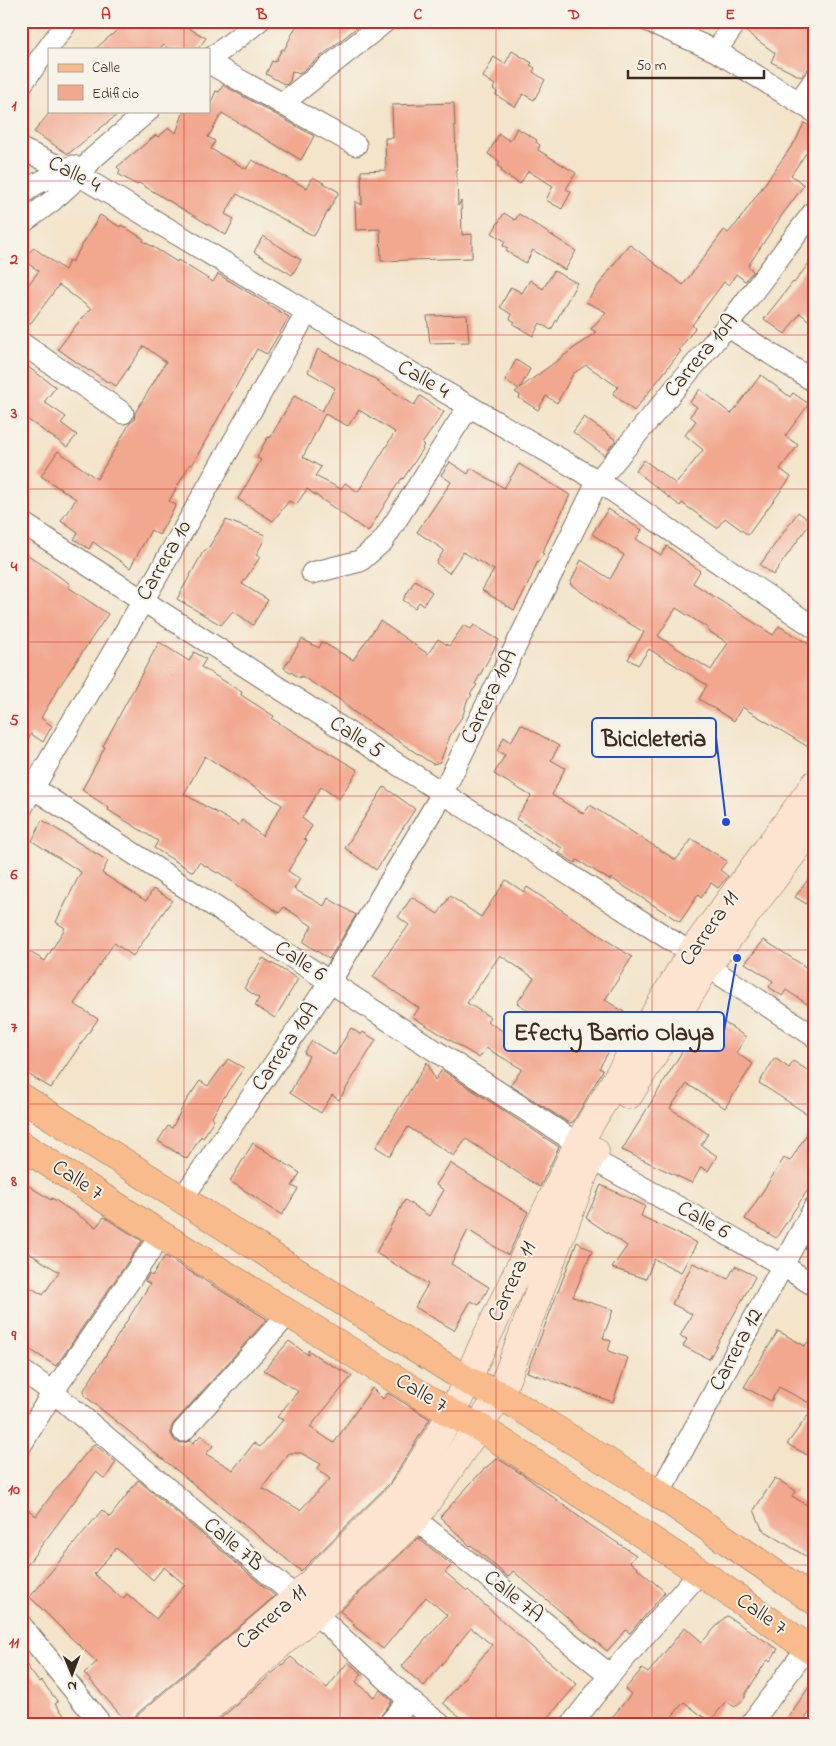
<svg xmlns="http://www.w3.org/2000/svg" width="836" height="1746" font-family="'Indie Flower',sans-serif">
	<rect width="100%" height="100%" fill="#f7f3e8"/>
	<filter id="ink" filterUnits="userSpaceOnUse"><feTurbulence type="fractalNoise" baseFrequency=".02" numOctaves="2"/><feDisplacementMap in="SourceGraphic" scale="10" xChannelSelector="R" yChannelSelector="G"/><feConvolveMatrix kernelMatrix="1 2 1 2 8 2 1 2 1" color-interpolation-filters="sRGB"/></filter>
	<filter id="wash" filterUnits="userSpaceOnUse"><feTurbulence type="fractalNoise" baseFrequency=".0096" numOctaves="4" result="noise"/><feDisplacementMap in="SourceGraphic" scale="20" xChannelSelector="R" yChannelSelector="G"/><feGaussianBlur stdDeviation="1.12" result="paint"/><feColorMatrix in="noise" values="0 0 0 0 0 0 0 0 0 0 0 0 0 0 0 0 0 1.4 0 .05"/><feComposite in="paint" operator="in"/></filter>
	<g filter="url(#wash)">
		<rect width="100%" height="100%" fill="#f3e4ca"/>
		<g id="blocks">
			<g fill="#f2a78f" fill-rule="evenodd">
				<polygon points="128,21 191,21 187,27 206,38 198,49 168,49 164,45 159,49 95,49"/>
				<polygon points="299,21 365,21 299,74 292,71 290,81 286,85 266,74 272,61 275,62 282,49 284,50"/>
				<polygon points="749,21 815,21 815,67 809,68 801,77 771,62 775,53 745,31"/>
				<polygon points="512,51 532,63 530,65 535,68 533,72 545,80 534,100 523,94 515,107 496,95 497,92 493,89 495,85 483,77 494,57 505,64"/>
				<polygon points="223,85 314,136 301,160 222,113 208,137 215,141 211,149 246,169 252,160 307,188 313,177 339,192 314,236 237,194 225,214 234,219 226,235 139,183 137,185 118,174 120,170 117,167 156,135 158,137 169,128 176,133 184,111 209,111 209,107 216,91 219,92"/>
				<polygon points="454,103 458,206 461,201 462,235 472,234 472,258 381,261 380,229 356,230 355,201 362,205 361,171 386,170 385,138 393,138 392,105"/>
				<polygon points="51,111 122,111 68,154 34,132"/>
				<polygon points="804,123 815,128 815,152 809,149 791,175 804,185 780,218 748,266 753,271 745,281 736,274 729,285 724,282 692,325 695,328 679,350 681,351 634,411 613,394 618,387 586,365 573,374 557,403 546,396 538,410 519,398 520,395 515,392 519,389 505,380 516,360 530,369 520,388 596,332 591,329 606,312 586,302 629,244 683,285 724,230 728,233 737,223 796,140"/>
				<polygon points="517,128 537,140 536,142 540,145 538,150 576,173 566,189 571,192 562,209 546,200 553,186 528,171 520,184 501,172 502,169 498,166 500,162 488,154 499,134 510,141"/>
				<polygon points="504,213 515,220 519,214 576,251 565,270 533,250 526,263 506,251 508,248 503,246 505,241 492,233"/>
				<polygon points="100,215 120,227 121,225 144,239 143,241 158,250 177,262 178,260 213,282 218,274 289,317 267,354 257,349 192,465 190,464 169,501 176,505 159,535 151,530 130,568 93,542 89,549 74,539 78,533 61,521 76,499 41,476 58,451 97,479 130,423 134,420 135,413 166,362 144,346 116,386 110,382 109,383 90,370 89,371 58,349 78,323 91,309 59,285 30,324 21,317 21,294 39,271 21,259 34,248 65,270 69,260 72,262"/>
				<polygon points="263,236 301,260 292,275 254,252"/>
				<polygon points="815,255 815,326 800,313 785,334 764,319 793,282 794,283"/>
				<polygon points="554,271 577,283 551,330 540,323 533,336 513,324 515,322 510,319 512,315 500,307 511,287 522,293 530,280 543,289"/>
				<polygon points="467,315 469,342 430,343 427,316"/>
				<path d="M318,349L379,381L378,382L414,405L420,396L444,412L422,444L424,445L422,448L423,449L403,479L402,478L393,491L368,532L307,489L296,505L289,501L273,521L238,499L261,460L257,458L262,447L268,437L270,438L294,396L322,411L335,388L308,372ZM359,410L395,432L358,492L345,483L341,489L315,476L321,467L303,457L325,414L348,426Z"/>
				<polygon points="21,362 56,387 44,402 66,417 61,423 77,435 67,447 21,415"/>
				<polygon points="761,375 790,397 793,393 809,404 785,436 798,445 780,469 791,477 748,535 725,518 717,528 682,503 680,506 636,471 644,460 676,484 703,450 685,435 696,421 690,416 697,407 690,402 700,389 731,414"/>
				<polygon points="584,417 616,440 604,455 573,432"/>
				<polygon points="450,462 468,474 471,468 504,488 519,464 570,495 542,553 544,554 537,563 526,589 514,610 482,590 494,570 463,552 449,573 436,563 444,550 417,532 451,482 441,475"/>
				<path d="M608,509L642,530L636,539L661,555L667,546L700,571L693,583L773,635L779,626L815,648V751L742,707L734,721L699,699L707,685L649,649L638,665L628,659L644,632L613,614L570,584L581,560L610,579L624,555L592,534ZM676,608L708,628L707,630L728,643L711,670L658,636Z"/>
				<polygon points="798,512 811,522 773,575 760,565"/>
				<polygon points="226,520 265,535 263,540 264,540 256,555 260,557 242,584 268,600 253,625 233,611 221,625 177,599 203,552 206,549 207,550"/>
				<polygon points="21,550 70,584 68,587 108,614 59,687 41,718 52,726 43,742 31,734 21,752 21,685 27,675 21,671"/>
				<polygon points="415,580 432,592 423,605 419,602 415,608 403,600"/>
				<polygon points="380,621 428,654 438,639 449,646 464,625 471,629 474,625 499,640 475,684 477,685 470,694 472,695 467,701 463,715 450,736 440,762 433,764 351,710 339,699 301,676 300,678 284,668 302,639 319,648 322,642 353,660"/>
				<path d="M159,642L189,661L194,652L206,659L201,667L242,692L241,695L274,716L272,719L358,770L339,799L321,787L302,818L312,826L304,839L307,840L288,871L300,879L294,889L324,906L328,898L356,915L329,959L303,942L312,926L284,907L279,913L218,872L217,873L199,862L193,872L154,848L158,841L108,810L109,808L82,790L105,747L103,746ZM205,756L282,805L262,836L242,820L238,825L184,794Z"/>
				<polygon points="521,724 559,746 551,760 565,768 552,795 584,814 590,805 676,860 692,839 727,861 720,870 728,876 726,879 718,888 711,883 701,898 698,895 680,922 611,878 610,880 577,860 575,863 559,853 562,848 516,819 531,796 494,774 505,755 497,751 504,737 511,742"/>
				<polygon points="384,787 415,809 376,870 345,848"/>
				<polygon points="42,820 108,861 102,873 146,901 153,889 172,900 133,956 114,943 74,1004 98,1019 51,1088 21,1070 21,947 45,961 65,928 56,922 81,872 32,841"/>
				<polygon points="815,870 815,909 795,897"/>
				<path d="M506,880L524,892L527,887L632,957L605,1000L634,1018L623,1035L620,1033L599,1068L603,1070L573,1122L569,1123L510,1085L522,1069L486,1048L479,1058L429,1027L413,1017L419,1008L373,977L391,949L409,925L398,917L412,897L438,914L450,896L481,917ZM500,955L534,978L517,1003L538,1017L520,1042L487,1021L490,1017L467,1003Z"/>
				<polygon points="764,940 815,973 815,1009 786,990 782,996 769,987 773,981 745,963"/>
				<polygon points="263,958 298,979 275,1018 255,1006 259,998 244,988"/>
				<polygon points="712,1014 746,1037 736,1053 753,1064 725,1108 687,1084 670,1108 708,1134 701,1145 717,1156 708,1171 701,1167 692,1183 622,1150 691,1037 695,1040"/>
				<polygon points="351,1028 361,1035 363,1032 376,1040 339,1100 332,1095 321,1113 290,1093 309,1056 304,1053 312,1041 335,1055"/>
				<polygon points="775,1058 789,1068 793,1061 815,1075 815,1119 759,1083"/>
				<polygon points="228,1059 244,1068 224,1097 212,1117 214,1119 203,1138 201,1136 187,1159 158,1141 168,1126 172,1128 186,1101 200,1081 208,1086"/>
				<polygon points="427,1062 435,1080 442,1070 559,1147 540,1187 466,1139 454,1156 408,1127 390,1156 376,1147"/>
				<polygon points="815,1121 815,1179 776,1238 745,1219 784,1158 790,1161"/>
				<polygon points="253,1143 300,1173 292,1186 298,1189 282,1215 266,1205 262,1203 258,1199 230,1181"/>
				<polygon points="450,1163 528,1212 508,1255 468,1230 451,1264 489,1287 479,1305 471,1301 454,1330 415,1307 428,1284 376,1253 405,1200 429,1216 444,1190 436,1185"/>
				<polygon points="21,1181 51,1200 52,1198 96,1227 104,1217 142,1241 56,1366 21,1344 21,1282 43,1295 59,1272 21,1248"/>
				<polygon points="601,1185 645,1206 641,1216 697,1243 681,1272 654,1259 646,1279 612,1268 627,1246 586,1218"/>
				<polygon points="577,1242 592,1251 573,1297 613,1310 603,1338 611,1341 608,1351 628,1358 613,1402 527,1372"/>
				<path d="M165,1256L267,1319L174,1423L171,1428V1434L175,1441L181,1443L190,1441L193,1443L201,1435L213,1446L206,1454L233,1470L254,1443L260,1447L283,1420L277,1417L298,1391L264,1370L289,1341L308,1355V1350L324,1361L352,1376L310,1427L334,1443L372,1388L383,1399L388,1393L430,1419L390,1483L301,1571L85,1396L84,1390L150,1284L145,1281L149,1274L152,1276ZM289,1453H301L321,1464L317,1469L330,1479L300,1510L262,1488Z"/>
				<polygon points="693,1263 728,1279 735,1266 753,1275 755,1277 709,1359 683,1346 687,1339 680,1336 692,1314 672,1304"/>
				<polygon points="778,1331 805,1346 815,1331 815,1459 787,1444 815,1406 779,1387 771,1401 744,1387"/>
				<polygon points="94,1444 116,1462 105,1479 96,1472 21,1573 21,1504 36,1516 53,1493"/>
				<polygon points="497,1458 525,1476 590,1525 636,1555 630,1562 665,1592 630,1633 626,1630 607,1651 513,1571 508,1577 471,1545 470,1546 440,1517 482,1471"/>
				<polygon points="775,1478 796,1491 792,1496 815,1510 808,1521 815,1525 815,1562 762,1529 754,1510"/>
				<path d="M138,1480L275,1596L138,1713L133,1719V1725H129L84,1673L97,1662L66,1633L30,1597L102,1510L110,1517ZM116,1548L153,1580L164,1567L185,1585L156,1619L127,1594L123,1599L94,1574Z"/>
				<polygon points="418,1538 452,1565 445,1572 467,1591 468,1590 543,1657 577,1684 542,1725 470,1725 443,1703 492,1645 471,1628 424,1686 403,1668 402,1666 447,1615 426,1597 383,1649 353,1625 355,1624 340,1611"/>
				<polygon points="727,1616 778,1649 770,1661 768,1660 765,1663 745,1695 745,1698 735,1707 726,1701 710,1722 684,1702 665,1725 606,1725 631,1694 625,1689 642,1669 648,1673 685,1627 702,1642 725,1617"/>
				<polygon points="291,1657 327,1688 348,1662 362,1674 356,1682 374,1697 380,1690 392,1701 374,1725 213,1725"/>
				<polygon points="21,1658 39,1682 41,1680 58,1702 55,1704 72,1725 21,1725"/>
				<polygon points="815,1678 815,1704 801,1725 783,1725"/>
			</g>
		</g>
	</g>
	<g filter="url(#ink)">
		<use href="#blocks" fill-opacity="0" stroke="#7b6b5a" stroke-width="1"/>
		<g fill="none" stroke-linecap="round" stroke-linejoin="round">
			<defs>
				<g id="street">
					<polyline points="648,21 716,51 815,112"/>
					<polyline points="716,51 737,21"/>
					<polyline points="209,60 259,21"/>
					<polyline points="209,63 356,145"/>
					<polyline points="21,85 68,21"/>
					<polyline points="799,102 815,79"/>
					<polyline points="283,103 386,21"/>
					<polyline points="21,149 80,176 307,312 598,481 815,628"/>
					<polyline points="21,195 34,185 73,166"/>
					<polyline points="21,224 52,201 80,176 92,159 148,111"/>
					<polyline points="727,326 815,382"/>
					<polyline points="21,343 123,413"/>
					<polyline points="21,522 691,953"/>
					<polyline points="312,573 360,561 383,541 469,406"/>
					<polyline points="21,780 578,1144"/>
					<polyline points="21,809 143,601 307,312"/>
					<polyline points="707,966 815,1037"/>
					<polyline points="590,1158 782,1265 815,1286"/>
					<polyline points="182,1199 330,982 442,794 598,481 727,326 815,210"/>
					<polyline points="21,1370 53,1392 315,1613 409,1700 441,1725"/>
					<polyline points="183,1431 289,1313"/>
					<polyline points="21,1445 53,1392 161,1235"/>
					<polyline points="659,1494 815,1206"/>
					<polyline points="415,1519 610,1675"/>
					<polyline points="21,1625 98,1720 100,1725"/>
					<polyline points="388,1725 409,1700"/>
					<polyline points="571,1725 610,1675 700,1572"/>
					<polyline points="750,1725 807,1648"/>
				</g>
				<g id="secondary">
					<polyline points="629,1095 707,966 815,824"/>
					<polyline points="148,1725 296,1598 402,1493 452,1414 482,1347 578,1144 691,953 815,784"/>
					<polyline points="189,1725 315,1613 415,1519 500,1395 590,1158 595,1151"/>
				</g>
				<g id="primary">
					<polyline points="21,1097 468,1381 500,1395 659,1494 815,1601"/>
					<polyline points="21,1145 161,1235 452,1414 479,1427 700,1572 815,1653"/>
				</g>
			</defs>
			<use href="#street" stroke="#7b6b5a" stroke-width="23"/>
			<use href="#secondary" stroke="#7b6b5a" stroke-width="29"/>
			<use href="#primary" stroke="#7b6b5a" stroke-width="29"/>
			<use href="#street" stroke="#fff" stroke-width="21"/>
			<use href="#secondary" stroke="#fde4d1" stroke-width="28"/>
			<use href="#primary" stroke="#fabb8c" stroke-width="28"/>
		</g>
	</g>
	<path fill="none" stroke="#d62828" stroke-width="1" stroke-opacity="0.55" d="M184,21V49M340,21V1725M496,21V1725M652,21V1725M184,111V1725M21,181H815M21,335H815M21,489H815M21,642H815M21,796H815M21,950H815M21,1104H815M21,1257H815M21,1411H815M21,1565H815"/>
	<g text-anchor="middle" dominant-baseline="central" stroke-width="4" stroke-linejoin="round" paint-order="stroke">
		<g font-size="22" fill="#3b2a1e" stroke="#f7f3e8">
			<text transform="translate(74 175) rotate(27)">Calle 4</text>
			<text transform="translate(702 356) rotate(-50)">Carrera 10A</text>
			<text transform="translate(423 380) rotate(30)">Calle 4</text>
			<text transform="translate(165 561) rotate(-60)">Carrera 10</text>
			<text transform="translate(490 697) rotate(-64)">Carrera 10A</text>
			<text transform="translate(356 738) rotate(33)">Calle 5</text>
			<text transform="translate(710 929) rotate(-55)">Carrera 11</text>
			<text transform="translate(300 962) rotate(33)">Calle 6</text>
			<text transform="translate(286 1047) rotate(-56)">Carrera 10A</text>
			<text transform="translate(77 1181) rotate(33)">Calle 7</text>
			<text transform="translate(703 1221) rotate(29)">Calle 6</text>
			<text transform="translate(513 1282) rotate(-65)">Carrera 11</text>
			<text transform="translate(737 1350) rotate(-62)">Carrera 12</text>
			<text transform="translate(421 1394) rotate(31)">Calle 7</text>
			<text transform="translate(233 1545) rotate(40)">Calle 7B</text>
			<text transform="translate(513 1597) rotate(39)">Calle 7A</text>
			<text transform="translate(761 1615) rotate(35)">Calle 7</text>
			<text transform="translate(272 1618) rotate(-41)">Carrera 11</text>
		</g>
	</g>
	<path fill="none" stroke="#1d4ed8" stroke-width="2" d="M726 822L716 737M737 958L724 1031"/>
	<g fill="#1d4ed8" stroke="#f7f3e8" stroke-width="2">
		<circle cx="726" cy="822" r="5"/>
		<circle cx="737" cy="958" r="5"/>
	</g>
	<g fill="#f7f3e8" stroke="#1d4ed8" stroke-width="2">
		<rect x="592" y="718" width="124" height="39" rx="5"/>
		<rect x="504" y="1012" width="220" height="39" rx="5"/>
	</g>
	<g font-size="24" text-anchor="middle" font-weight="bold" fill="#3b2a1e">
		<text x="654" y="746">Bicicleteria</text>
		<text x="614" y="1040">Efecty Barrio Olaya</text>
	</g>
	<rect width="836" height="1746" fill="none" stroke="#f7f3e8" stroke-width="55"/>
	<rect x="48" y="48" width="162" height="65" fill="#f7f3e8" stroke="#aca397"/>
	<rect x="58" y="64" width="25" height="8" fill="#fabb8c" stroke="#aca397"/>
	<text x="92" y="72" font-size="15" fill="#3b2a1e">Calle</text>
	<rect x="58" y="85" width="25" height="15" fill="#f2a78f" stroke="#aca397"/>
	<text x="92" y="98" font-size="15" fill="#3b2a1e">Edificio</text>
	<g transform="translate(72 1674) rotate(179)" stroke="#f7f3e8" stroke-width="4" paint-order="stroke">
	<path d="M0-4L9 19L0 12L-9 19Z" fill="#3b2a1e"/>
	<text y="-8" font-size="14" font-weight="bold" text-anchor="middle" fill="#3b2a1e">N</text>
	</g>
	<path d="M628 70v8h136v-8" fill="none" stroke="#3b2a1e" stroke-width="2.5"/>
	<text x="636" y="70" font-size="15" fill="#3b2a1e" stroke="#f7f3e8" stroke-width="4" paint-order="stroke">50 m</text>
	<rect x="28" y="28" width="780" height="1690" fill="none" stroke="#d62828" stroke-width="2"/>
	<g font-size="16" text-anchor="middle" font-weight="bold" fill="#d62828">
		<text x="106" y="19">A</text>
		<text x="262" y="19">B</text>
		<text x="418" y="19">C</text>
		<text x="574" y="19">D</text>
		<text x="730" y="19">E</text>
		<text x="14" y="110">1</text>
		<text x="14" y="264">2</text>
		<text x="14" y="418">3</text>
		<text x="14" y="571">4</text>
		<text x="14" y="725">5</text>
		<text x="14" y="879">6</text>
		<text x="14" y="1032">7</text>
		<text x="14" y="1186">8</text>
		<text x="14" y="1340">9</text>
		<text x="14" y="1494">10</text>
		<text x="14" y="1647">11</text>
	</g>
</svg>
